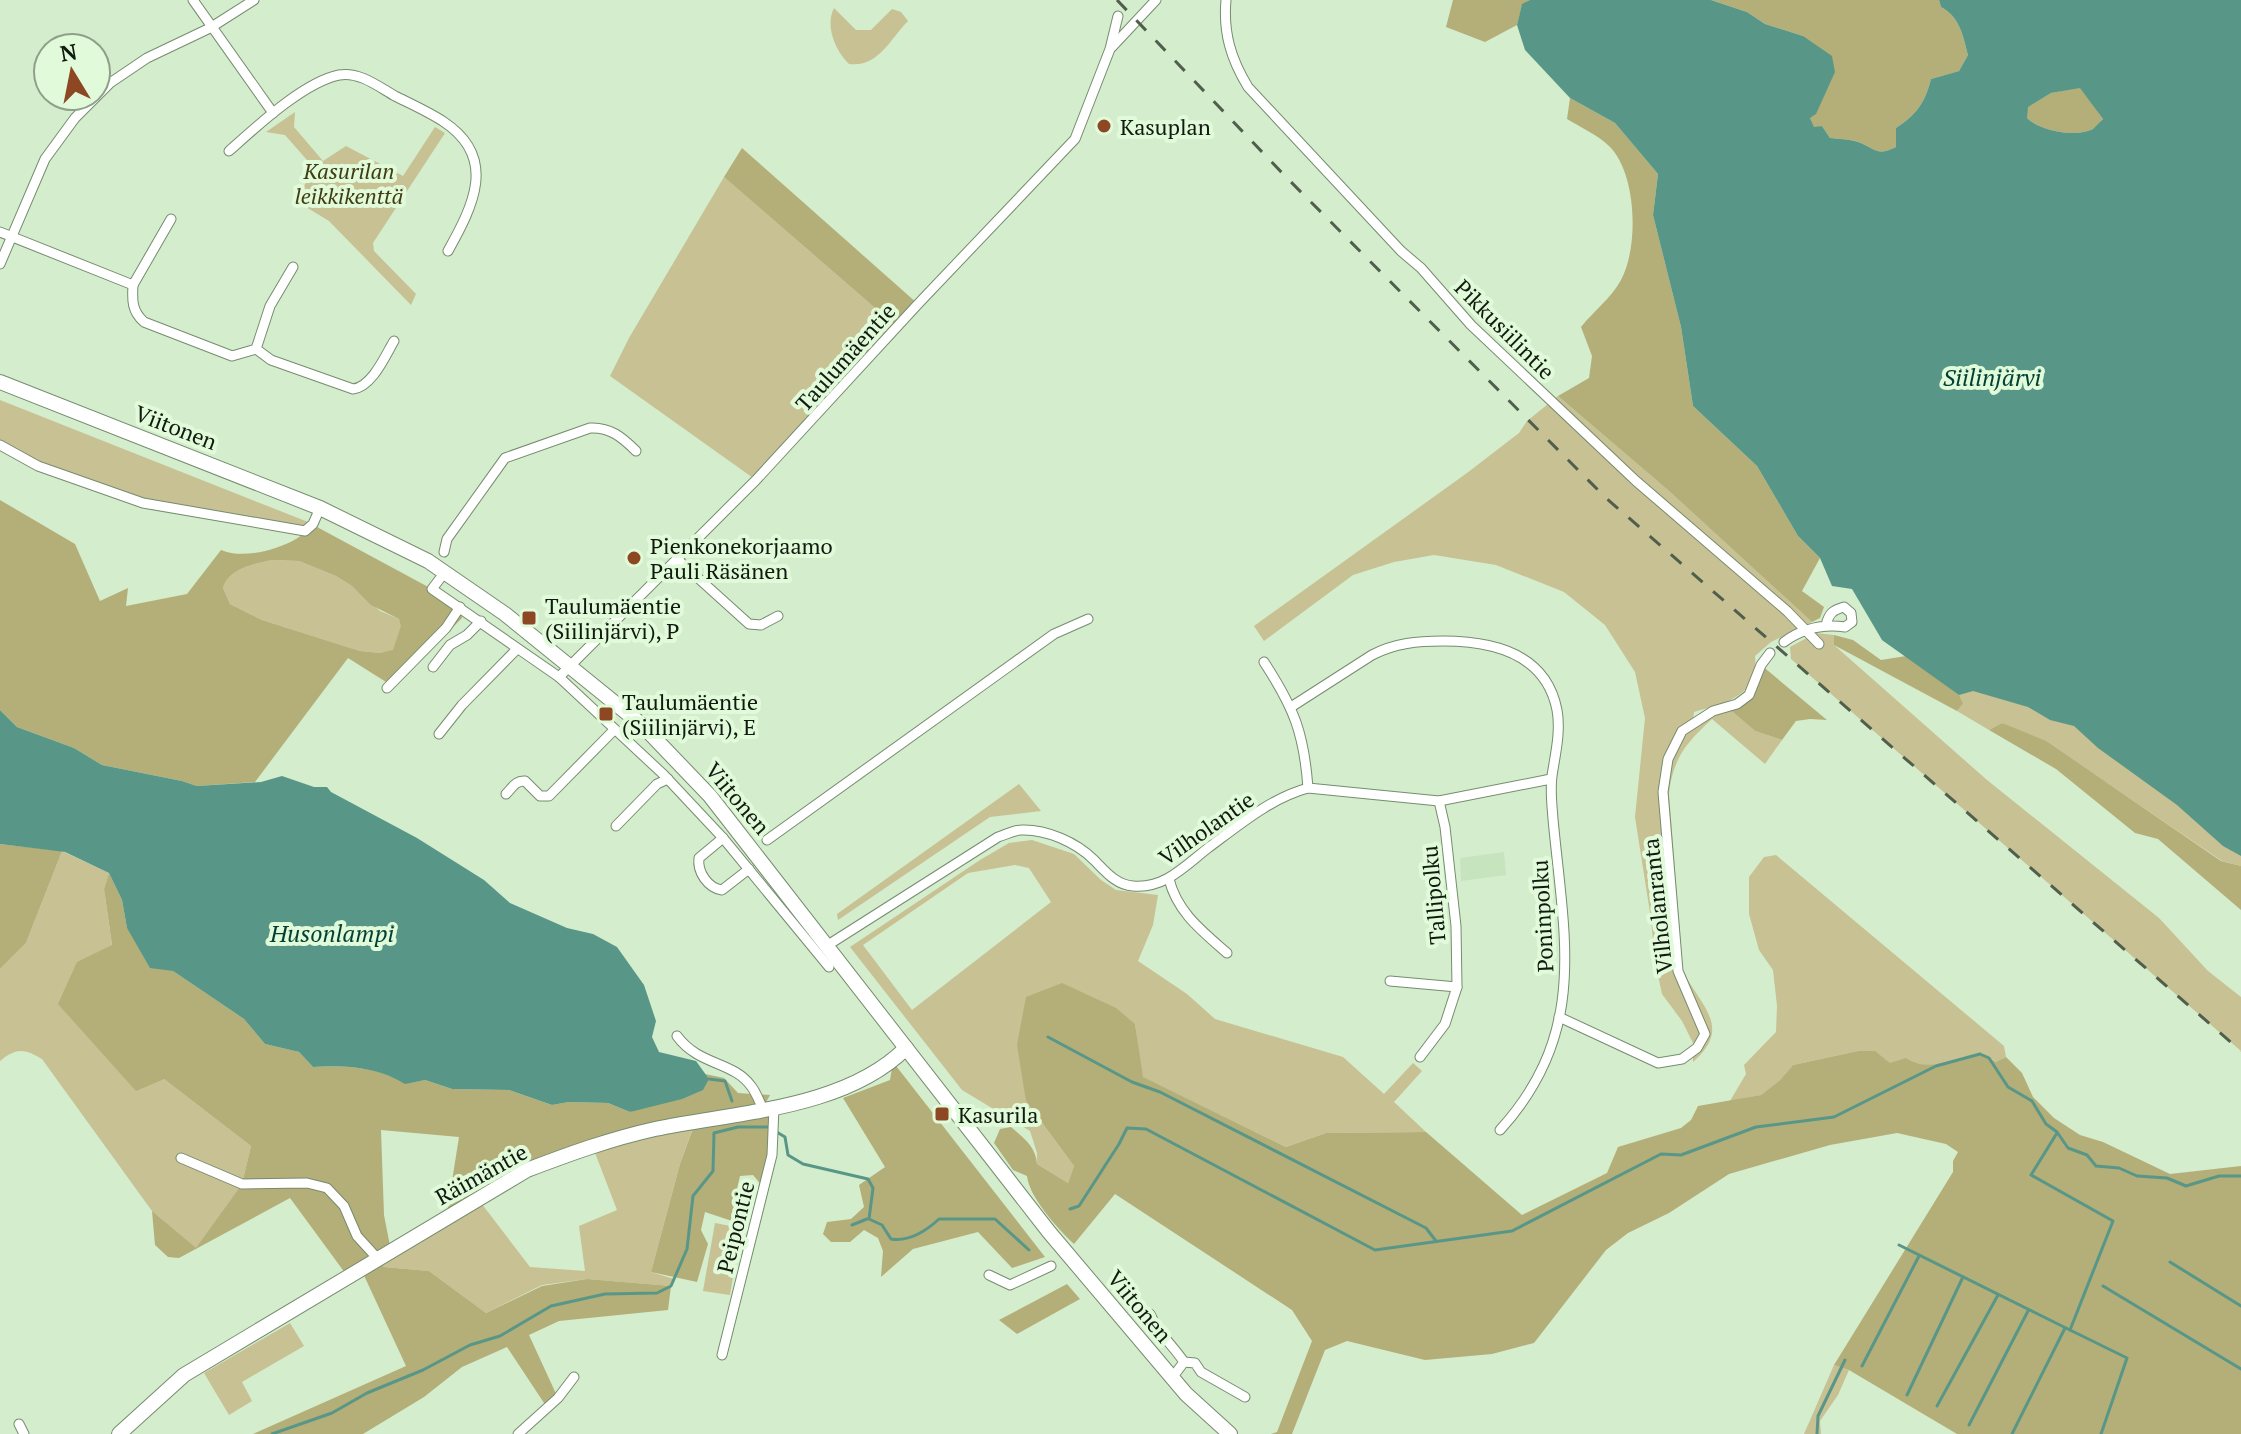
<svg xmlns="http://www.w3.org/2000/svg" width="2241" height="1434" font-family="'PT Serif',serif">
	<rect width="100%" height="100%" fill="#d4edcd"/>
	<polygon fill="#c6e4be" points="1504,852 1506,875 1461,881 1460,858"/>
	<g fill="#c7c193" fill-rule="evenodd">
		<path d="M834,8L856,30H871L892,9L901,12L908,21C890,39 878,68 849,64C835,50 825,26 834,8Z"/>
		<polygon points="295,112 294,127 323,161 346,146 403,176 435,127 445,133 373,243 374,251 416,294 411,305 329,221 296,201 314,168 285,135 266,132"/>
		<polygon points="724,177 897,327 756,480 610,376 629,338"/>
		<path d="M1558,396L1669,491L1812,622L1771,642L1755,656C1759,697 1725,703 1694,712L1693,723L1727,707L1755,731L1782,740L1765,764L1712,719C1686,743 1673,758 1669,794L1683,971C1701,1007 1733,1027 1693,1062V1043L1682,1021L1662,994L1655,961L1651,919L1635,817L1645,718L1635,672L1605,625L1564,592L1496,565L1434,555L1394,562L1353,575L1264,641L1254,626L1467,473L1519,433L1527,421Z"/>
		<polygon points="0,400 313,524 309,529 143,503 72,479 0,445"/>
		<path d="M272,560L299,561L336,576L352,586L380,611L399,619L402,626L393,651L380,653L360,651L262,620L230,604L223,588C229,568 254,564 272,560Z"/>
		<polygon points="1929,614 2241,837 2241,866 2222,861 2107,783 2002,723 1989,730 1957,711 1963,704 1917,664 1882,640 1901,624"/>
		<polygon points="1816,633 1834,635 1834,645 1987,780 2159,918 2208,971 2241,997 2241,1051 1791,659 1790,647"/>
		<polygon points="1019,784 1041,811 990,817 838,920 837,914"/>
		<path d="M1032,840L1074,854L1101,880L1116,890L1158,895L1153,925L1138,961L1187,994L1215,1019L1343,1057L1384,1094L1413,1063L1422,1071L1394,1102L1426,1132L1326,1133L1286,1147L1142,1077L1135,1024L1026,1101L1074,1166L1068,1183L1037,1164V1153L1030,1131L962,1090L850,947L980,860L1009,843ZM1015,865L1029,868L1051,902L912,1010L863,945L968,873Z"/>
		<path d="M62,851L109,873L104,889L112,946L78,962L164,1079L251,1146L242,1184L196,1249L152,1211L42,1059C24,1048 16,1048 0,1061V969L26,943Z"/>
		<polygon points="1776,855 2004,1046 2006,1057 1997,1062 1980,1054 1936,1066 1890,1063 1875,1052 1858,1051 1793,1065 1780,1080 1761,1095 1730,1101 1746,1074 1744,1065 1776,1032 1777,1006 1773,970 1759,950 1749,914 1749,877 1764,857"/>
		<polygon points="695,1122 680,1164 651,1272 674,1279 671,1286 587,1279 542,1285 486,1313 429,1271 384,1267 378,1259 478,1199 530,1267 585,1271 579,1226 617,1210 592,1145"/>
		<polygon points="715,1223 741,1228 730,1295 703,1291"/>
		<polygon points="290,1323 304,1346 242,1382 252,1401 229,1415 204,1373"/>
		<polygon points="1834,1365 1849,1370 1838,1395 1820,1421 1821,1434 1804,1434"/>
	</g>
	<g fill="#b4ae79" fill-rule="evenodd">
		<polygon points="1453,0 1530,0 1522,5 1517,25 1485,42 1446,27"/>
		<path d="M1711,0H1939L1941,7C1960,17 1963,36 1968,55L1959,71L1931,79C1925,103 1916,115 1896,128V147C1876,157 1875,148 1858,142C1849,139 1839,139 1830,138L1822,126L1814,128L1810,118L1803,36L1765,24L1747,12Z"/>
		<path d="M2081,87L2103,119C2099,122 2097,127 2093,129C2076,138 2040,131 2027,118V107L2051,93Z"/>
		<path d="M1570,98L1615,123L1658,174L1653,215L1681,327L1693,406L1757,466L1798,536L1820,558L1802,591L1824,607L1820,618L1812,622L1669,491L1558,396L1589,378L1592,356L1581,327C1593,312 1612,297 1621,280C1639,247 1637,173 1609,146C1598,135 1580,127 1567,119Z"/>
		<polygon points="742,148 918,304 897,327 724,177"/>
		<path d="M0,500L75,544L100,601L128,588L126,606L187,594L221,550C242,559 275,551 296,539C304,534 307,529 317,527L432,589L460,607L462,618L394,687L348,658L255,782L197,786L182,781L102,765L74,748L17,727L0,710ZM272,560L299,561L336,576L352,586L371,605L399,619L401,626L393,650L380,653L360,651L262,620L230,604L223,588C229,568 254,564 272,560Z"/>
		<polygon points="1834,635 1853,640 1881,660 1906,656 1959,695 1963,704 1957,711 1834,645"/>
		<polygon points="1761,665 1827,720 1810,719 1796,721 1782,740 1755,731 1727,707 1749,695"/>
		<polygon points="2002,723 2046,741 2221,861 2241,866 2241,910 2158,839 2135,833 2056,769 1989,730"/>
		<polygon points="0,844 62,851 26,943 0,969"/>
		<path d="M109,873L122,900L127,928L173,971L244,1019L265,1044L299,1052L313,1067C345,1065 377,1067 405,1083L425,1080L452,1089L509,1090L552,1105L569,1102L608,1103L630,1112L709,1079L705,1074L724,1078L738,1093L770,1095L763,1108L774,1107L764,1188L753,1175L740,1176L736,1193L750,1211L735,1222L705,1212L701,1230L708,1244L697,1282L651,1272L680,1164L695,1123L584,1147L446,1219L459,1137L381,1130L384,1215L391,1251L378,1259L384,1267L429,1271L486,1313L542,1286L587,1279L671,1286L668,1310L559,1321L529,1335L558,1398L546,1406L507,1347L462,1367L424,1397L363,1434H253L406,1366L361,1269L348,1277L290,1198L179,1258L168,1257L155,1245L152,1211L196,1248L242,1184L251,1146L164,1079L136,1091L58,1004L77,962L112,945L104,889Z"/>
		<path d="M1062,983L1116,1008L1135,1024L1143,1077L1286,1147L1326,1133L1426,1132L1522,1215L1607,1173L1618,1147L1681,1128L1691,1120L1698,1106L1761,1095L1780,1080L1793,1065L1858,1051H1875L1890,1063L1906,1058C1929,1074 1953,1057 1978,1055C1984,1055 1991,1059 1996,1062L2006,1057L2022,1073L2033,1097L2054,1118L2080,1135L2103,1142L2170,1174L2241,1166V1434H1957L1849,1370L1834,1365L1953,1172V1161L1958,1152L1946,1144L1897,1133L1830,1145L1729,1174L1669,1213L1628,1233L1606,1250L1534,1343L1492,1354L1425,1360L1347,1341L1325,1350L1292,1434H1271L1277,1432L1312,1341L1292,1310L1115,1194L1074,1244C1058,1229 1029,1197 1027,1176L1013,1170L994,1143L1000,1129L1011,1127C1024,1138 1036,1147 1037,1164L1068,1183L1074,1166L1026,1101L1017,1045L1026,997Z"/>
		<polygon points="893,1062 1045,1257 1012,1268 978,1232 913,1249 881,1277 883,1251 878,1238 864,1230 850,1242 831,1242 823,1234 827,1222 851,1219 864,1207 859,1185 885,1167 843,1098 890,1080"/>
		<polygon points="1067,1284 1080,1299 1017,1334 999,1320"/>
	</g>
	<g fill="#589788" fill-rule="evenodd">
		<path d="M1530,0H1711L1747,12L1765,24L1803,36L1832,56L1835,72L1816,114L1810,118L1814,127L1822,126L1830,138C1839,139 1849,139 1858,142C1875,148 1876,157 1896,147V128C1916,115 1925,103 1931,79L1959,71L1968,55C1963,36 1960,17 1941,7L1939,0H2241V856L2223,846L2177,805L2098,748L2074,726L2050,720L2028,707L1973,691L1959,695L1882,640L1852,589L1832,586L1820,558L1798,536L1757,466L1693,406L1681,327L1653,215L1658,174L1615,123L1570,98L1525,50L1517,25L1522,4ZM2080,88L2103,119C2102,120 2094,128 2093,129C2076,138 2040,131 2027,118L2028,107L2051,93Z"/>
		<path d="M0,710L17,727L74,748L102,765L182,781L197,786L261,782L282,776L314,787H327L331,792L417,838L484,880L510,903L567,928L593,934L617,947L644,985L656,1021L652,1037L659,1052L696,1061L709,1079L703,1090L682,1099L630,1112L608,1103L569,1102L552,1105L509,1090L452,1089L425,1080L405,1084C377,1067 345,1065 313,1067L299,1052L265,1044L244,1019L173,971L150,968L127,928L122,900L109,873L65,852L0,844Z"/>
	</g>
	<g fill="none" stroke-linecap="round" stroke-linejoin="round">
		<g stroke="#589788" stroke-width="3">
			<polyline points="1048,1037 1132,1082 1160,1092 1426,1228 1436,1241"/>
			<polyline points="709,1079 725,1081 732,1101"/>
			<path d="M775,1131L785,1137L788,1155L803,1164L868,1179L873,1188L869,1219L882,1225L891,1239C909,1242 926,1231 939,1219H995L1029,1250"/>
			<polyline points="1070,1209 1079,1206 1119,1144 1127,1128 1146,1129 1375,1250 1512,1231 1661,1154 1681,1155 1756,1127 1834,1117 1936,1066 1980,1054 1989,1058 2008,1087 2032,1101 2046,1124 2057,1132 2068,1148 2087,1155 2096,1166 2119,1168 2137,1176 2167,1178 2186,1186 2219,1176 2241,1176"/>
			<polyline points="852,1225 867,1219"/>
			<polyline points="1899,1245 2070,1330 2113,1221 2031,1175 2057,1133"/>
			<polyline points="2170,1262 2241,1306"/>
			<polyline points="2103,1286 2241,1369"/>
			<polyline points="2070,1330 2127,1358 2101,1434"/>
			<polyline points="1862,1366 1919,1256"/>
			<polyline points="1907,1395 1963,1277"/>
			<polyline points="1937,1406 1998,1295"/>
			<polyline points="1969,1425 2028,1311"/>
			<polyline points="272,1434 332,1413 367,1393 423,1370 470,1345 500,1336 551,1306 605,1294 657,1293 671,1286 687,1249 693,1196 713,1171 714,1133 738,1127 769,1127"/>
			<polyline points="1817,1434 1818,1416 1845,1360"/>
			<polyline points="2012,1434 2065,1328"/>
		</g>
		<defs>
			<g id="street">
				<polyline points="193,0 273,113"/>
				<path d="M1226,0C1223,33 1231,59 1248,87L1401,251L1421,268L1471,325L1636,481L1787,611L1819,644"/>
				<polyline points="1112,47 1156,0"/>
				<path d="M229,151C256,127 304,82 339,75C359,71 379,87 395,96C411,104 429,112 444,122C498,158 473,206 448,251"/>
				<path d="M0,232L133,285C132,301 132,311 144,322L232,356L256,349L270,306L293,267"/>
				<polyline points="0,264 45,159 75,118 110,83 147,58 210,28 254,0"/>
				<polyline points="133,285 171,219"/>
				<path d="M256,349L271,360L353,389C372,387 385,356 394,341"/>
				<polyline points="0,445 38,466 143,503 305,531 313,524 320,508"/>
				<path d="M444,552L447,539L505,458L590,428C610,427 622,437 636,451"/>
				<polyline points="677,559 749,624 761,625 778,616"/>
				<polyline points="445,572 432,589 559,677 664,775 723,838 829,967"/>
				<path d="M1784,642C1803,628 1823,624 1845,627L1852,622L1851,613L1844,607C1833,610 1829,613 1826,625"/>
				<path d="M1264,662C1294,708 1304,733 1308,788"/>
				<polyline points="433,667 450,645 467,635 481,621"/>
				<polyline points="559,677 756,480 918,304 1075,139 1110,49 1118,16"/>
				<polyline points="387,688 446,628 460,607"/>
				<path d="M1291,707L1372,655C1395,643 1418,641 1443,641C1492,641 1546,653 1557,710C1561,732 1555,755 1552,776C1550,790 1552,805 1553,819C1564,938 1589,1032 1500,1130"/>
				<polyline points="439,734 462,705 517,649"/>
				<path d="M506,794C512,788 516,780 525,781L540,796H549L614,730"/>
				<polyline points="616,826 657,784 668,779"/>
				<path d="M723,838L699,858C697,872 708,888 722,890L749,869"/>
				<polyline points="767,840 1054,634 1088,619"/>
				<path d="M1169,879C1177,912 1202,931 1227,953"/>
				<path d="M828,945L998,837C1005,835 1014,830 1021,830C1046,829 1076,842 1094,860C1105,871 1116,885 1133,886C1165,889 1186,865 1208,848C1239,825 1271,798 1308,788L1439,801L1551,779"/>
				<polyline points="1390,981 1457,987"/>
				<polyline points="1559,1017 1658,1063 1682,1059 1697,1048 1705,1034 1678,971 1663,792 1668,759 1682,731 1713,711 1737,704 1749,695 1761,665 1770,653"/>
				<path d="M677,1036C699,1066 733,1061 751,1086C756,1092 759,1101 763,1109"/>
				<polyline points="1420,1057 1445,1024 1457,987 1456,926 1445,827 1439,801"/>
				<polyline points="181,1158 242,1184 307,1183 327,1188 344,1206 357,1236 378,1259"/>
				<polyline points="989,1275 1010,1285 1051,1266"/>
				<path d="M1150,1314C1159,1335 1172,1344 1184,1362L1172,1378"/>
				<polyline points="722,1355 772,1155 774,1107"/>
				<polyline points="1184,1362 1195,1363 1201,1372 1245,1397"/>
				<polyline points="19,1424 24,1434"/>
				<polyline points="518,1434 558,1398 574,1377"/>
			</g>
			<g id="secondary">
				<polyline points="0,382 320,508 428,561 505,614 642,725 710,796 1049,1232 1186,1394 1230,1434"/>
				<path d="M119,1434L184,1375L527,1170C569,1154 610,1139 655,1129C736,1112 845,1109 906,1048"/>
			</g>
		</defs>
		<use href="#street" stroke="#768c6f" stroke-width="11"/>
		<use href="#secondary" stroke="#768c6f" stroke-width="16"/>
		<use href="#street" stroke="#fff" stroke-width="9"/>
		<use href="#secondary" stroke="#fff" stroke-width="14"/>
		<polyline stroke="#505e4c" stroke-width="3" stroke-dasharray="14 14" stroke-linecap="butt" points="1117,0 1286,177 1606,498 2241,1051"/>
	</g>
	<g fill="#8e4723" stroke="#e1fada" stroke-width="3">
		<circle cx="1104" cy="126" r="8"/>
		<circle cx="634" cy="558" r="8"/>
		<rect x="521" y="610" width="16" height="16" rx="4"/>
		<rect x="598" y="706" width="16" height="16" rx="4"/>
		<rect x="934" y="1106" width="16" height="16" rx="4"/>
	</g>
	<g text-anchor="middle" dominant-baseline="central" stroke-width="8" stroke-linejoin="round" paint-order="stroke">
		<g font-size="22" fill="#111a0f" stroke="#e1fada" text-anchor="start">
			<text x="1120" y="126">Kasuplan</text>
			<text x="650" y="545">Pienkonekorjaamo<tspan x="650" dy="25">Pauli Räsänen</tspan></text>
			<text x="545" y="605">Taulumäentie<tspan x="545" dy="25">(Siilinjärvi), P</tspan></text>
			<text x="622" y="701">Taulumäentie<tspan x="622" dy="25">(Siilinjärvi), E</tspan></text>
			<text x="958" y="1114">Kasurila</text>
		</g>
		<g font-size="22" font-style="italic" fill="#413c11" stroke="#e1fada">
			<text x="349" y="170">Kasurilan<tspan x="349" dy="25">leikkikenttä</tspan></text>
		</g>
		<g font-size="22" fill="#111a0f" stroke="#e1fada">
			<text transform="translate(1505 329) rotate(45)">Pikkusiilintie</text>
			<text transform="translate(845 357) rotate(-48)">Taulumäentie</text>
			<text transform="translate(176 427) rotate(21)">Viitonen</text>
			<text transform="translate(738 798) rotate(50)">Viitonen</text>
			<text transform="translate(1206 828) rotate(-35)">Vilholantie</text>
			<text transform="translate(1433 895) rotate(-95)">Tallipolku</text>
			<text transform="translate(1657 906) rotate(-96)">Vilholanranta</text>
			<text transform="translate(1542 916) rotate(-93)">Poninpolku</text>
			<text transform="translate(481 1174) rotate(-29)">Räimäntie</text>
			<text transform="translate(735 1227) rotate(-76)">Peipontie</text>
			<text transform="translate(1140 1306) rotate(50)">Viitonen</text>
		</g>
		<g font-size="24" font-style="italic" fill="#023f34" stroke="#e1fada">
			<text x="1992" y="377">Siilinjärvi</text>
			<text x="332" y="933">Husonlampi</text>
		</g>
	</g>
	<g transform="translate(72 72) rotate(350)"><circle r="38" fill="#e1fada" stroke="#8ea089" stroke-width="2"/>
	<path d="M0-6L14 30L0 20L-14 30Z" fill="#8e4723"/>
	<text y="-12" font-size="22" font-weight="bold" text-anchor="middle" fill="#111a0f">N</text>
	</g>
</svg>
